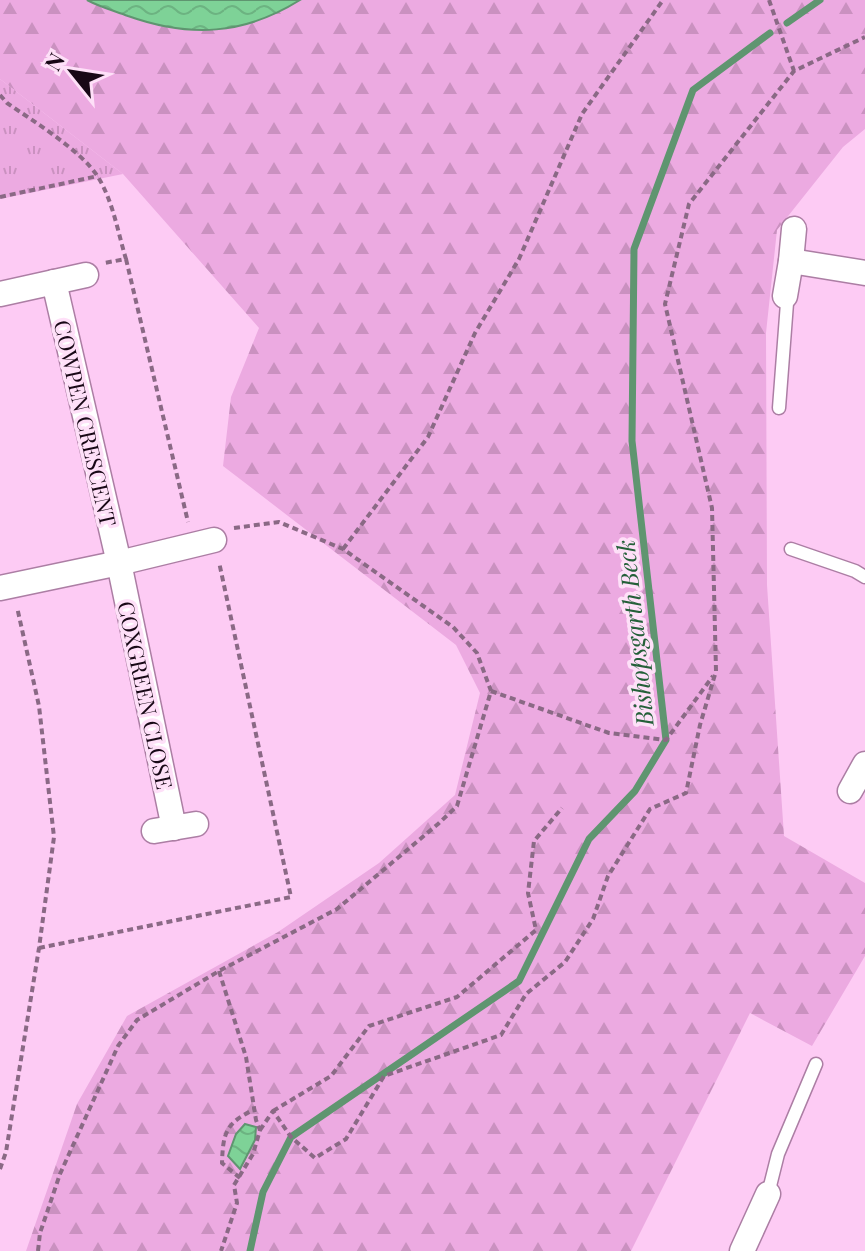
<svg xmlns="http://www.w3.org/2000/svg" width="865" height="1251" font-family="'Playfair Display',serif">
	<defs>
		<pattern id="forest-firs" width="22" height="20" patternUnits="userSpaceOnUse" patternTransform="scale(2)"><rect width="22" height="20" fill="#ecaae1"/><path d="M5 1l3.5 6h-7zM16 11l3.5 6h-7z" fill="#ca91c0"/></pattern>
		<pattern id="park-tufts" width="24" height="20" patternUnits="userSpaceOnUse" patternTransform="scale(2)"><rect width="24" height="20" fill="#ecaae1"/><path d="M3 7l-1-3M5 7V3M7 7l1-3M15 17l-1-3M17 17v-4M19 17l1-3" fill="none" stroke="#ca91c0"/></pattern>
		<pattern id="water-waves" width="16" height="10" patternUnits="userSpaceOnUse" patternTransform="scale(2)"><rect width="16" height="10" fill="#7ed297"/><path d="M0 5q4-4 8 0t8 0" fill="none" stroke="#6cb381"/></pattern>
	</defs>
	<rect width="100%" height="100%" fill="#fdcbf4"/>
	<polygon fill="url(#forest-firs)" points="0,0 865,0 865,129 843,147 777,230 766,333 767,585 784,836 865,883 865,956 812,1046 750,1013 631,1251 26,1251 77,1104 127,1016 278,932 379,863 455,795 480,693 456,645 223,466 231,397 259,328 123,174 0,79"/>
	<polygon fill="url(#park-tufts)" points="0,79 123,174 0,199"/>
	<g fill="url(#water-waves)" stroke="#5f9570" stroke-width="2">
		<path d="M87,0H300C244,35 190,38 128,16C115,11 100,7 87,0Z"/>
		<polygon points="245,1124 256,1127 255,1140 240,1169 228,1156 236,1134"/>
	</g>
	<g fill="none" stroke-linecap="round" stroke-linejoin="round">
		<g stroke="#5f9570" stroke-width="7">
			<polyline points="787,23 820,0"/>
			<polyline points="250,1251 263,1192 291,1137 519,981 589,839 635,791 666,740 632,441 634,249 693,90 770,33"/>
		</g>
		<defs>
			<g id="lane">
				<polyline points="779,408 787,303 785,296"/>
				<polyline points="791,549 855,571 865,577"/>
				<polyline points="768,1194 778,1154 816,1064"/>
			</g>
			<g id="street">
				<polyline points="791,261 794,229"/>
				<polyline points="54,282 119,563 174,828"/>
				<polyline points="0,294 86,275"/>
				<polyline points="785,296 791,261 865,273"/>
				<polyline points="0,588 119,563 214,540"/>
				<polyline points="850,791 865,764"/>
				<polyline points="154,831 196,824"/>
				<polyline points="742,1251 768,1194"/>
			</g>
		</defs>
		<use href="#lane" stroke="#ac7ea4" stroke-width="15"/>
		<use href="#street" stroke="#ac7ea4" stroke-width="27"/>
		<g stroke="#8a6985" stroke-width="4" stroke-dasharray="6 4" stroke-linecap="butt">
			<polyline points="769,0 794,71"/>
			<path d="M0,95L7,103C33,121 82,151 98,177C113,201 118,233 126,259L104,263"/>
			<polyline points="0,197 98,176"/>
			<polyline points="126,259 188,522"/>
			<polyline points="234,528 279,522 343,549 453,627 477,653 491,691"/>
			<polyline points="343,549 428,437 475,333 519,259 582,114 663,0"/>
			<polyline points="39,948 291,897 219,562"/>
			<polyline points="219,971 246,1057 256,1120 260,1130 253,1154 234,1185 237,1203 221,1251"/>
			<polyline points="273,1111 331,1076 369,1026 457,997 536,930 528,893 534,841 562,808"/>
			<polyline points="260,1130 273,1111 291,1137 315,1158 346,1139 384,1076 501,1035 526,994 565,962 593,919 608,876 650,809 686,793 700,725 716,671 712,508 665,304 689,204 794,71 865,37"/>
			<polyline points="0,1169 6,1152 39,948 54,837 39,706 17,607"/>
			<path d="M240,1178L222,1163C223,1132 226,1123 255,1109"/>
			<polyline points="38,1251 40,1233 60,1174 118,1046 137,1020 219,971 337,909 438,824 457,806 491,691 609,733 666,740 713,676"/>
		</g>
		<use href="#lane" stroke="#fff" stroke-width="12"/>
		<use href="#street" stroke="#fff" stroke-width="24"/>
	</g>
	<g text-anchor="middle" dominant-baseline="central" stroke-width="7" stroke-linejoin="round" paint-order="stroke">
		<g font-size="22" fill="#180816" stroke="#fee0f8">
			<text transform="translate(86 423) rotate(77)">COWPEN CRESCENT</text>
			<text transform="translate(146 695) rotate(78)">COXGREEN CLOSE</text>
		</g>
		<g font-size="24" font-style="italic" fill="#246039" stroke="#fee0f8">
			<text transform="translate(634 633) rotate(-96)">Bishopsgarth Beck</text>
		</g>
	</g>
	<g transform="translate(72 72) rotate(300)" stroke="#fee0f8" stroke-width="6" paint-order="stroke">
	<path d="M0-6L14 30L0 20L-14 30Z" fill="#180816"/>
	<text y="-12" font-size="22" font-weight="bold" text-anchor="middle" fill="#180816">N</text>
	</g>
</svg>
